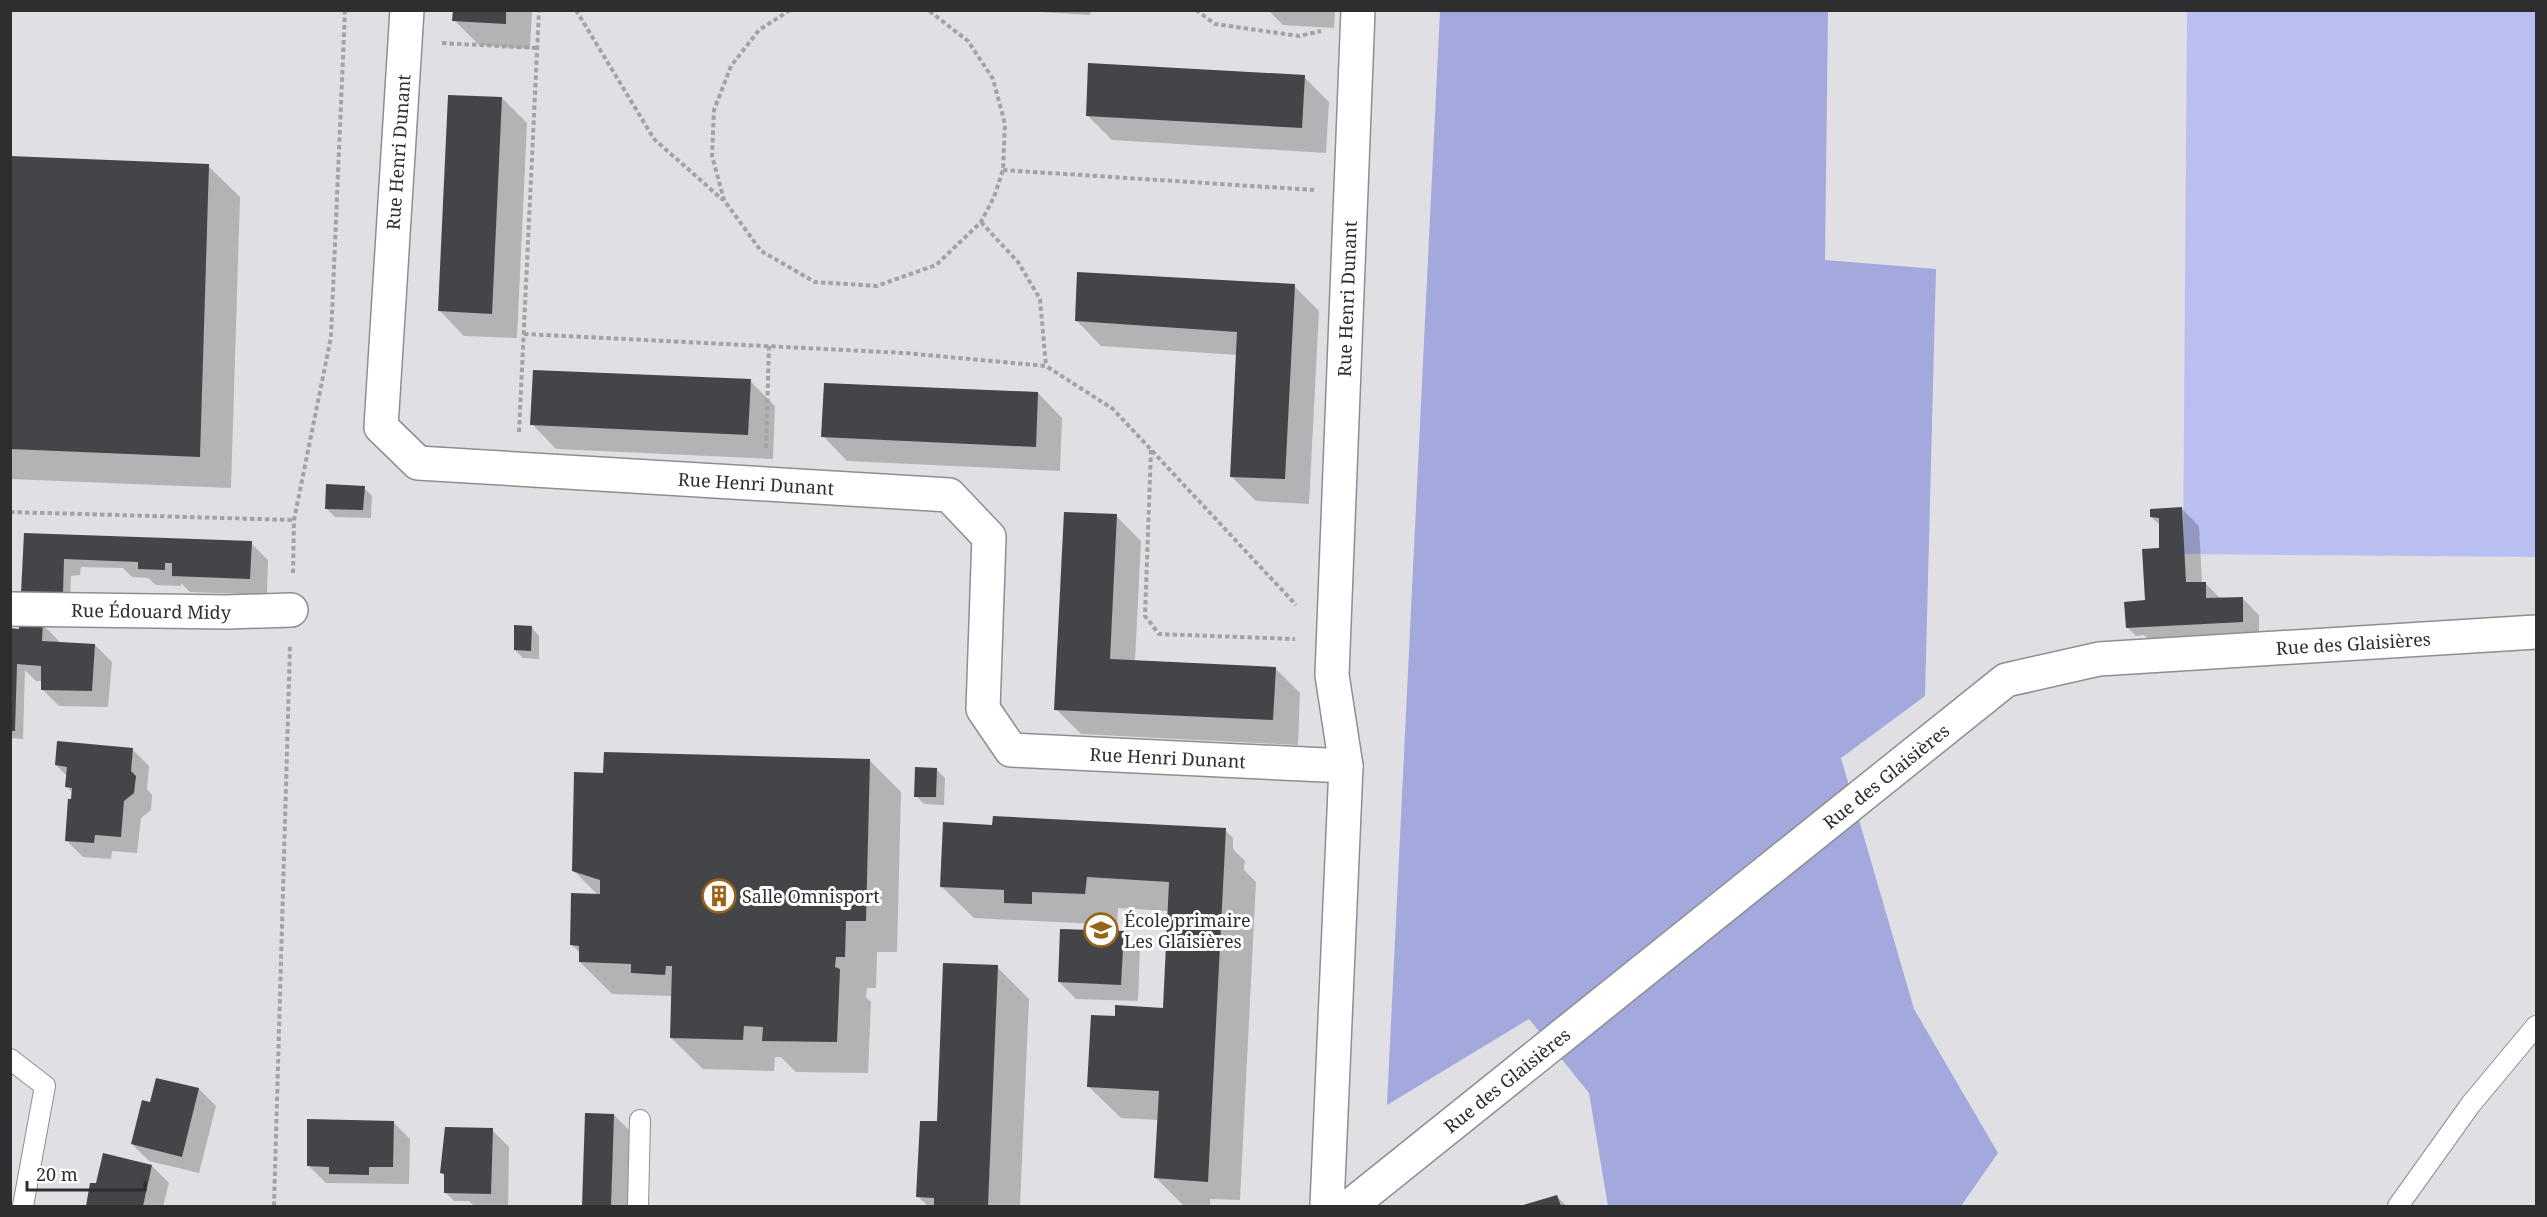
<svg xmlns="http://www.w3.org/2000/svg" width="2547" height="1217" font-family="'Noto Serif',serif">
	<rect width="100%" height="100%" fill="#e0e0e4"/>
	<polygon fill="#babff2" points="2187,11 2536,11 2536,557 2183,554"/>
	<polygon fill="#a3a8dd" points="1440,11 1828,11 1825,260 1936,269 1925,696 1841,758 1914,1009 1998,1153 1961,1206 1608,1206 1589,1093 1529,1019 1387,1105"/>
	<g fill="#0003">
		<polygon points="454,10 532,10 530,49 479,45 454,20"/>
		<polygon points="1039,10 1091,10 1090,15 1041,12"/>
		<polygon points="1268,10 1335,10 1334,28 1283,25"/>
		<polygon points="1304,77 1329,102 1326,153 1112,140 1087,115"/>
		<polygon points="502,98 527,123 517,338 464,336 440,311"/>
		<polygon points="10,157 208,166 240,197 231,488 10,479"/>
		<polygon points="1294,286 1319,311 1309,504 1256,501 1231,476 1238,355 1101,346 1077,321"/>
		<polygon points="750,381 775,406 773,459 556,449 532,424"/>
		<polygon points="1038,393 1062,418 1060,471 847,461 823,436"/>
		<polygon points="364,488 372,496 371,518 335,517 326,508"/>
		<polygon points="2182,509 2199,526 2202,583 2205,583 2221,599 2242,598 2259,615 2259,638 2152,644 2144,635 2136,636 2127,627 2146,602 2161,550 2161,526 2151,517"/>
		<polygon points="1116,516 1141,541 1135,661 1275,668 1300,693 1298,745 1081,734 1056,709"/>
		<polygon points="25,535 251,543 268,560 267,595 190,592 181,583 181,586 156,585 148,578 132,577 123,568 81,567 80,575 71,576 70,602 59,601"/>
		<polygon points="42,624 59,641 59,644 95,645 112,662 108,707 59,706 42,689 42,681 36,681 25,670 23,739 10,738 10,630 20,630"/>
		<polygon points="531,627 539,636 539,659 523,658 515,650"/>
		<polygon points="132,749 149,766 147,789 152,795 151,810 141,818 137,853 112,851 111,859 83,857 66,840 73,793 66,786 67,776 56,765"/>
		<polygon points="869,760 901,792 897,952 877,952 876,988 867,988 866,997 871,1002 868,1073 796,1072 781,1057 775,1057 774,1071 703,1069 671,1038 673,996 612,994 580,962 580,953 572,945 599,896 573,870 605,774"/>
		<polygon points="936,769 945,778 944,805 924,804 916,796"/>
		<polygon points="993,827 1225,830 1233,838 1233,849 1245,861 1244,870 1256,882 1240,1200 1210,1199 1210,1206 1184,1206 1156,1178 1159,1120 1121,1118 1089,1087 1116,1018 1164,1009 1169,911 1118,908 1117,925 974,918 942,887"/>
		<polygon points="1123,933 1140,949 1138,1001 1076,999 1059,982"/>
		<polygon points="997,967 1029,999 1020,1206 928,1206 917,1196 939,1122"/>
		<polygon points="157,1080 199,1089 216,1106 199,1173 149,1161 132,1144 151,1105"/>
		<polygon points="587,1114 614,1115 639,1140 636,1206 584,1206"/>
		<polygon points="393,1122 410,1139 409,1184 326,1183 309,1166"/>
		<polygon points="492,1130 509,1147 508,1206 474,1206 469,1201 454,1201 446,1193 446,1177 441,1172"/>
		<polygon points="152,1166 169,1183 163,1206 87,1206 92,1185"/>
		<polygon points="1556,1196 1567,1206 1523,1206"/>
	</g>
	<g fill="#444548">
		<polygon points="453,10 506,10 506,24 452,21"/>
		<polygon points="1088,63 1305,75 1302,128 1086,116"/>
		<polygon points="448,95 502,97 492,314 438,311"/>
		<polygon points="10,156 209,164 200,457 10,449"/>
		<polygon points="1077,272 1295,284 1285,479 1230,477 1237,332 1075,321"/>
		<polygon points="533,370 751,379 748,435 530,425"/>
		<polygon points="824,383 1038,392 1036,447 821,437"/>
		<polygon points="326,484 365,486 363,510 325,509"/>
		<polygon points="2182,507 2186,582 2206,582 2206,598 2243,597 2243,622 2126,628 2124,602 2145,600 2142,549 2159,548 2159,518 2150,517 2150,509"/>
		<polygon points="1064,512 1117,514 1110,659 1276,667 1273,720 1054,710"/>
		<polygon points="24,533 252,541 250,579 172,576 172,563 165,563 165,570 138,569 138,562 64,559 63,594 21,593"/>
		<polygon points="19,621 43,622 42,641 95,644 92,691 41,690 41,666 17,664 15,731 10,731 10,628 19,629"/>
		<polygon points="514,625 532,626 531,651 514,650"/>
		<polygon points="57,741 133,748 131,771 136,776 134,793 124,801 121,837 95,835 94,843 65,841 68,799 71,799 72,788 65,787 67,767 55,765"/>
		<polygon points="604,752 870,759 866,921 846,921 845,957 836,957 835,967 840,969 837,1042 762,1041 763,1027 744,1026 743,1040 670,1038 672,966 666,966 665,975 631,973 631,964 579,962 579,946 570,945 571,893 600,894 600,880 572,871 574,772 603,773"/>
		<polygon points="915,767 937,768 936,797 914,797"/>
		<polygon points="993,816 1226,828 1208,1182 1154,1178 1159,1091 1087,1087 1091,1015 1115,1016 1115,1005 1163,1008 1169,882 1087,877 1085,894 1032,892 1032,904 1004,903 1004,890 940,887 943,822 992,825"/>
		<polygon points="1060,929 1124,931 1121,985 1058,982"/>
		<polygon points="943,963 998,965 988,1206 934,1206 934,1198 916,1197 920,1121 937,1121"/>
		<polygon points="156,1078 199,1088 182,1157 131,1144 142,1100 150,1102"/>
		<polygon points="585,1113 614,1114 611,1206 582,1206"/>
		<polygon points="307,1119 394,1121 393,1167 369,1167 369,1175 329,1174 329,1167 307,1166"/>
		<polygon points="445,1127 493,1128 491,1194 444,1193 444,1174 440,1173"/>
		<polygon points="103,1153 152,1165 143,1206 86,1206 90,1183 96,1183"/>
		<polygon points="1557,1195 1561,1206 1520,1206"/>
	</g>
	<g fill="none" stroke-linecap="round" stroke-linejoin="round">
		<defs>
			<g id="service">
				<polyline points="10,1059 45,1086 23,1206"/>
				<polyline points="638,1206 640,1120"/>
				<polyline points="2398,1206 2471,1104 2536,1026"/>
			</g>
			<g id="minor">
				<path id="s1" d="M407,10L381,427L418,463L949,495L989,537L983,709L1011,750L1346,766"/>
				<path id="s2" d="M10,609L228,612L291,610"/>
				<path id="s3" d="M1327,1206L1346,766L1332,675L1358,10"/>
				<path id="s4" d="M1350,1206L2006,680L2099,659L2536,632"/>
			</g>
		</defs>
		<use href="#service" stroke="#8d8e91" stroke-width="22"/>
		<use href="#minor" stroke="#8d8e91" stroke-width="36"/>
		<g stroke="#a3a3a7" stroke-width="4" stroke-dasharray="4.5 3" stroke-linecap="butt">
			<polyline points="576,10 654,139 723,200"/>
			<polyline points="790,10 759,30 731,66 714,110 712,156 724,200 761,251 815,282 877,286 936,265 981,222 994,197 1003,170 1005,124 993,79 968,41 928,10"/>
			<polyline points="1196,10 1215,24 1299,36 1321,31"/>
			<polyline points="442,43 537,48"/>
			<polyline points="1003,170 1314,190"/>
			<polyline points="981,222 1018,262 1040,299 1046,366"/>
			<polyline points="524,334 905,353 1046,366 1113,409 1296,605"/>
			<polyline points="519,432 539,10"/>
			<polyline points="766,448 769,346"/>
			<polyline points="1151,450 1145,616 1159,634 1295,639"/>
			<polyline points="10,512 294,520"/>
			<polyline points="293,573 294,520 331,337 345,10"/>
			<polyline points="274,1206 290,646"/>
		</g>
		<use href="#service" stroke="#fff" stroke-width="20"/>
		<use href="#minor" stroke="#fff" stroke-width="33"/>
	</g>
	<defs>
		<symbol id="building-ring" viewBox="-11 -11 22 22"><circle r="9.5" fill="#fff" stroke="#976418" stroke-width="1.5"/><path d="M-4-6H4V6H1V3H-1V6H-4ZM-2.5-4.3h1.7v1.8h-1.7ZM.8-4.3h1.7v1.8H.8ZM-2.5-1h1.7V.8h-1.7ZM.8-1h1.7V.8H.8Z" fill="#976418"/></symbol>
		<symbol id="school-ring" viewBox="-11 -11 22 22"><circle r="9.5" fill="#fff" stroke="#976418" stroke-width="1.5"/><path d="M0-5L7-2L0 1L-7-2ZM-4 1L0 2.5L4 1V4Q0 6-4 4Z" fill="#976418"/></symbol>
	</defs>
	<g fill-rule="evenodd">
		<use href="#building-ring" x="700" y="877" width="38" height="38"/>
		<use href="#school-ring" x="1082" y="911" width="38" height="38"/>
	</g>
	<g text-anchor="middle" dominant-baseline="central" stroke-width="6" stroke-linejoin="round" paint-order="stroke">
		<g font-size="18" fill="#2e2e30" stroke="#fff">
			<text transform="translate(398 152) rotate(-86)">Rue Henri Dunant</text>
			<text stroke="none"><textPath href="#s3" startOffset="909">Rue Henri Dunant</textPath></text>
			<text stroke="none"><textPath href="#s1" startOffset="808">Rue Henri Dunant</textPath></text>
			<text stroke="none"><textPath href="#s2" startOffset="141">Rue Édouard Midy</textPath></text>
			<text stroke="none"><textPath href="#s4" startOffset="1191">Rue des Glaisières</textPath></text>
			<text stroke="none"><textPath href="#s1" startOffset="1438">Rue Henri Dunant</textPath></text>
			<text stroke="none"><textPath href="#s4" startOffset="687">Rue des Glaisières</textPath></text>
			<text stroke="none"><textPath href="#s4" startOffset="201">Rue des Glaisières</textPath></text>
		</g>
		<g font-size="18" fill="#2e2e30" stroke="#fff" text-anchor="start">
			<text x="742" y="896">Salle Omnisport</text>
			<text x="1124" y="920">École primaire<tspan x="1124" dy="21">Les Glaisières</tspan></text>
		</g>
	</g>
	<rect width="2547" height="1217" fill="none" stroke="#2e2e30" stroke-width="24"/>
	<path d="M27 1181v9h118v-9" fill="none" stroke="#2e2e30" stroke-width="3"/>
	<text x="36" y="1181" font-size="18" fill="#2e2e30" stroke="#ffffff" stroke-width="4.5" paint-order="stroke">20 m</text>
</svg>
